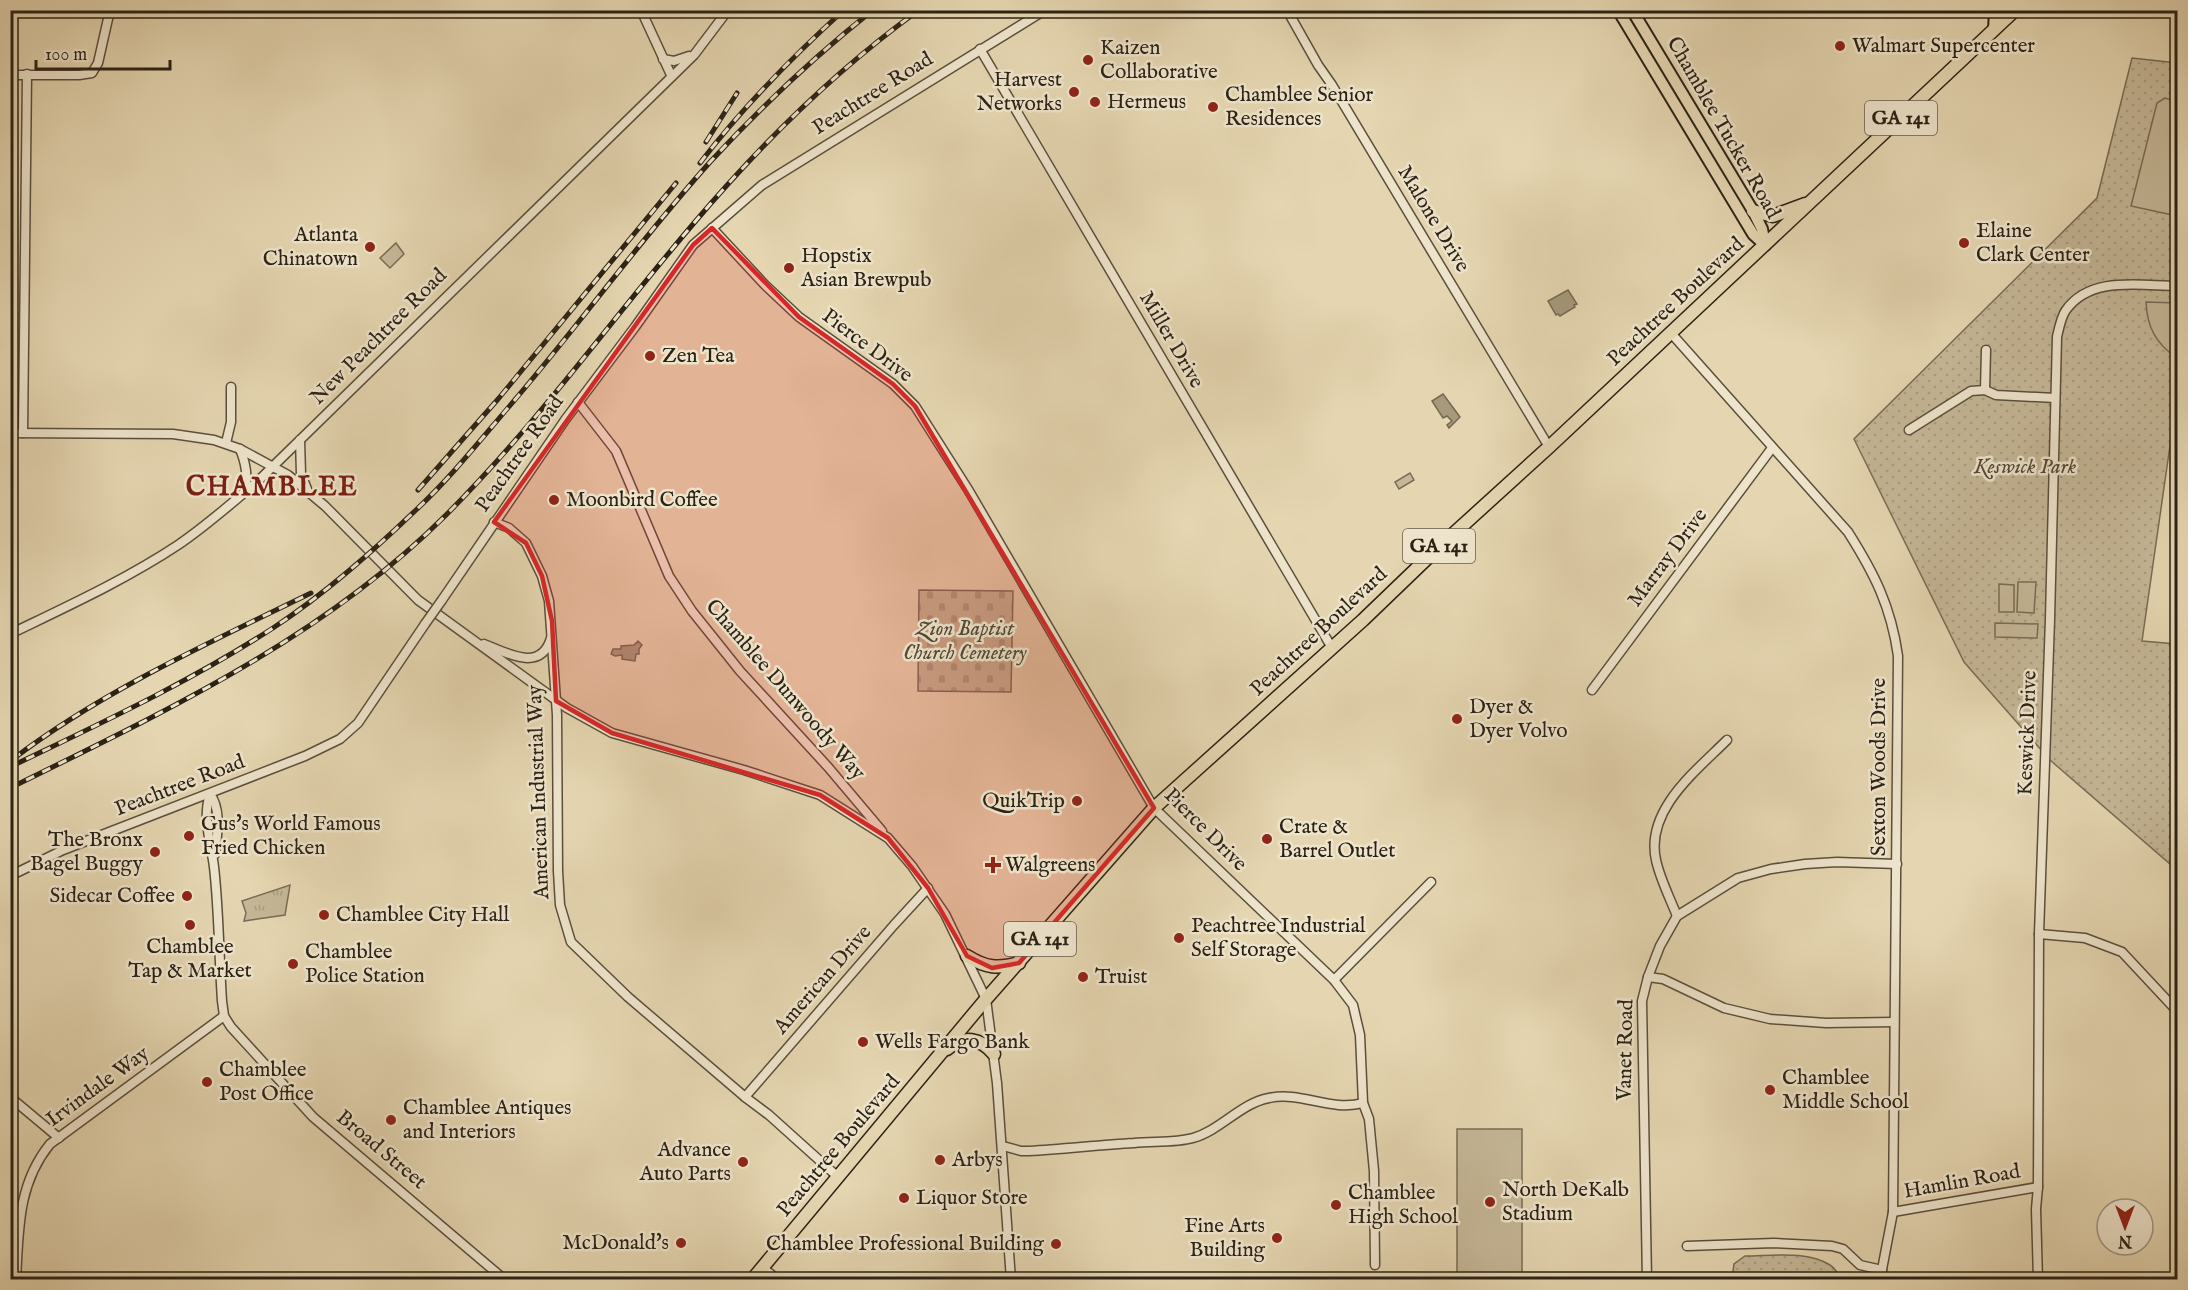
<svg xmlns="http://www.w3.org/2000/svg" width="2188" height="1290" font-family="'IM FELL English',serif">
	<defs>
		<pattern id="grass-tufts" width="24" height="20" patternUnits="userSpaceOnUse" patternTransform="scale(1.5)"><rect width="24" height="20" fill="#c5b797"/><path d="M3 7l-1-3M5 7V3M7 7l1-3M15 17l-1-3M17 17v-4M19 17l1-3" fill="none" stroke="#a99d81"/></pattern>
		<pattern id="cemetery-stones" width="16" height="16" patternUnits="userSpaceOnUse" patternTransform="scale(1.5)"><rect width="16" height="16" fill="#c5b797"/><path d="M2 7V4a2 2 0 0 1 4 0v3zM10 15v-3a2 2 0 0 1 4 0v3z" fill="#a99d81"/></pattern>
		<pattern id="park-dots" width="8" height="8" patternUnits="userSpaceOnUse" patternTransform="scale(1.5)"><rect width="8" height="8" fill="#c5b797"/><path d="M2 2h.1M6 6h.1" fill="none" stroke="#a99d81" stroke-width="1.8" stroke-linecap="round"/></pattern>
	</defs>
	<rect width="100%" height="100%" fill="#e5d6b1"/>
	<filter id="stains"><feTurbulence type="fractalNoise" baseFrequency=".00333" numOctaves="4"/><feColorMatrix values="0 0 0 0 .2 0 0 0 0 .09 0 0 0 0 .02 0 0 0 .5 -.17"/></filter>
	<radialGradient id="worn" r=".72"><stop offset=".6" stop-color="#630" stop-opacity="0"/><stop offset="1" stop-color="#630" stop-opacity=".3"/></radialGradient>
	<polygon fill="url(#grass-tufts)" stroke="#786c56" stroke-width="1.5" points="290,885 285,915 244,921 246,913 242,901"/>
	<polygon fill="url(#cemetery-stones)" stroke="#786c56" stroke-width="1.5" points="919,590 1013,591 1011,692 918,691"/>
	<g fill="url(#park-dots)" stroke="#786c56" stroke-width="1.5">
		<polygon points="2132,58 2177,63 2178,390 2142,641 2177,644 2177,870 2050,760 1964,662 1854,439 2097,198"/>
		<path d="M1745,1256C1771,1256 1807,1250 1830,1265C1835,1268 1838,1274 1842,1279H1732L1734,1264Z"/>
	</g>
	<g fill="#c5b797" stroke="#786c56" stroke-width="1.5">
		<polygon points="2165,98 2177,102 2177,216 2131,206 2157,103"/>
		<polygon points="396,243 404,254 390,268 380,258"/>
		<path d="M2146,302L2177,303V358C2156,344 2147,327 2146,302Z"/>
		<polygon points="1410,473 1414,480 1399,489 1395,482"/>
		<polygon points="2018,582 2036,582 2034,613 2017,612"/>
		<polygon points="1999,584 2014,585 2014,612 1999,612"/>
		<polygon points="1995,623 2038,624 2037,638 1995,637"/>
		<rect x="1457" y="1129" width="65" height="146"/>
	</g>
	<g fill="#a6997c" stroke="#756953" stroke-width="1.5">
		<polygon points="1568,290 1577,304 1574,305 1575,307 1560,316 1558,314 1556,315 1548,301"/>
		<polygon points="1443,394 1460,417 1449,428 1447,425 1452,421 1447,416 1443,418 1432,401"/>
		<polygon points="638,641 642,645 639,649 639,654 636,654 635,661 622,659 622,655 615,656 611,654 613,649 621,649 621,646 634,645"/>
	</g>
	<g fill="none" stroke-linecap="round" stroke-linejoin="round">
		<defs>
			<g id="minor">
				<polyline points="641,10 671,75"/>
				<polyline points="1287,10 1318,65 1332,85 1549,447"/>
				<polyline points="980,49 1332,648"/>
				<polyline points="663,59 674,61 689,56"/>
				<polyline points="10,75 79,75 92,73 98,63 110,10"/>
				<polyline points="712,228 765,285 799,317 893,384 915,406 969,491 1154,808 1334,980 1353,1005 1360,1035 1363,1103 1369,1119 1374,1171 1375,1265"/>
				<path d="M1670,332L1848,532C1874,573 1891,606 1898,656L1893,1212L1880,1280"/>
				<polyline points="1985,390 1986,350"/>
				<polyline points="578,402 616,451 669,576 692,611 740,671 828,767 882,831"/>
				<polyline points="1909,430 1971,391 1985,390 1996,395 2055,398"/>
				<polyline points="10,433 173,434 214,440 240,449 288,475 325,506 418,600 567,708 612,733 744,770 820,795 888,838 912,866 945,914 986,999 997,1083 1011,1280"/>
				<polyline points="23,433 27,74"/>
				<polyline points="300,440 301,474 307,489"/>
				<polyline points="226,443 231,422 231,387"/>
				<path d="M240,449C246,464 248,476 245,492"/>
				<polyline points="494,522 509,528 526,543 542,576 549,601 557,715 558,871 560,905 571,942 628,997 745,1097 769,1115 838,1177"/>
				<polyline points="442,600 565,420 635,327 693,245 762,185 1045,10"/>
				<path d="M10,634C68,606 125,580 178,545C206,526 232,503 258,481L694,55L728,10"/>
				<path d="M484,644C507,653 541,673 551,638"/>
				<polyline points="1592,690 1772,448"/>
				<path d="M210,794C202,818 211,842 214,867C219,911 219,956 222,1001L224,1016L231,1027L313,1117L505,1280"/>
				<path d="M210,794C222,810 217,835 215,854"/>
				<polyline points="10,876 63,850 305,756 340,739 358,723 425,624"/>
				<path d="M1677,916C1670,898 1660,879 1656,860C1645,810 1696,771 1727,740"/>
				<polyline points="2039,934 2085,938 2122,952 2178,1012"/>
				<polyline points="1648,977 1663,979 1724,1008 1770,1019 1826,1023 1894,1022"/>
				<polyline points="1334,980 1431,882"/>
				<polyline points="10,1097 59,1138"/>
				<polyline points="745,1097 894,925 928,888"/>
				<path d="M1003,1146L1021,1151H1029C1064,1149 1099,1145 1134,1143C1153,1141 1175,1143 1193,1138C1221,1130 1241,1103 1269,1098C1301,1091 1331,1112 1363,1103"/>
				<polyline points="1893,1212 2038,1187"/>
				<polyline points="1687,1246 1774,1243 1832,1246 1843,1249 1860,1265 1882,1270"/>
				<polyline points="762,1267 778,1280"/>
				<path d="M16,1280C19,1230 17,1185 50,1144L224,1016"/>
				<polyline points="1647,1280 1642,1001 1648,977 1660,946 1677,916 1738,878 1771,869 1805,864 1837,862 1897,864"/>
				<path d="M2038,1280L2036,1209L2038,1187L2039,934L2050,619L2057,337C2059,328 2061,317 2066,310C2091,275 2141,286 2178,286"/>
			</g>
			<g id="major">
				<polyline points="1618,10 1753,234 1765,245"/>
				<polyline points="1632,10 1753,211 1762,229 1765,245"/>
				<polyline points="1994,30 1995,10"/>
			</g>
			<g id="highway">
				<polyline points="1753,211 1773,216 1805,204"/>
				<path d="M967,956C986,968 998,969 1019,963"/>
				<path d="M947,1049C963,1035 981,1038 994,1054"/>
				<polyline points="752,1280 986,999 1154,808 1363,620 1440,546 1549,447 2015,10"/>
			</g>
		</defs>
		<use href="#minor" stroke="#5a4f3d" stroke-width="11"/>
		<use href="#major" stroke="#2b2216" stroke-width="14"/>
		<use href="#highway" stroke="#2b2216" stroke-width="15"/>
		<use href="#minor" stroke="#eee4cc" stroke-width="8"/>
		<use href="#major" stroke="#e5d6b1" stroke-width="10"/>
		<use href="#highway" stroke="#e5d6b1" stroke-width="12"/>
		<defs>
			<g id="rail">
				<polyline points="706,142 737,93"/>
				<path d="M700,163C743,107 791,58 844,10"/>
				<polyline points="418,490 499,398 676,183"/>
				<path d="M13,759C104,690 209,643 311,593"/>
				<path d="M10,767C99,724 190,682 273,628C326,593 372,552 417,509C450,478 478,443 507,409C577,328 639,241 711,161C761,107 815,56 873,10"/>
				<path d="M10,788C164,712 323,638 446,515C537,424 611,320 694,223C760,145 836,70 919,10"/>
			</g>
		</defs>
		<use href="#rail" stroke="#2b2216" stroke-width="5"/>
		<use href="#rail" stroke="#eee4cc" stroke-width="3" stroke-dasharray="9" stroke-linecap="butt"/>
		<defs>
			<polyline id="minor-bridge" points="425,624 442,600"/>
		</defs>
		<use href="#minor-bridge" stroke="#5a4f3d" stroke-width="11" stroke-linecap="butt"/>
		<use href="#minor-bridge" stroke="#eee4cc" stroke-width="8"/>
	</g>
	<path fill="#d62828" fill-opacity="0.2" stroke="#d62828" stroke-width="4.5" stroke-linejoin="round" d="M712,228L799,317L893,384L915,406L1154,808L1019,963L992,968L967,956L928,888L888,838L820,795L612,733L556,701L552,621L542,576L526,543L494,522L693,245Z"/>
	<g fill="#8f2418" stroke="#eee4cc" stroke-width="2">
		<circle cx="1840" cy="46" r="6"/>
		<circle cx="1088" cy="60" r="6"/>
		<circle cx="1074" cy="92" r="6"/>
		<circle cx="1095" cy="102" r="6"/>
		<circle cx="1213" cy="107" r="6"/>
		<circle cx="1964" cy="243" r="6"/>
		<circle cx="370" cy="247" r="6"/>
		<circle cx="789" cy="268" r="6"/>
		<circle cx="650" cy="356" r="6"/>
		<circle cx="554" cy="500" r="6"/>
		<circle cx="1457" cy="719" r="6"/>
		<circle cx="1077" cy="801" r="6"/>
		<circle cx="189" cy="836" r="6"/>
		<circle cx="1267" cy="839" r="6"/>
		<circle cx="155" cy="852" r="6"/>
		<path d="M990 856h6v6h6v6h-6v6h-6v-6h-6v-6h6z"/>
		<circle cx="187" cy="896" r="6"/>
		<circle cx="324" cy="915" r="6"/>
		<circle cx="190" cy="925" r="6"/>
		<circle cx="1179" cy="938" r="6"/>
		<circle cx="293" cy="964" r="6"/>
		<circle cx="1083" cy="977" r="6"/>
		<circle cx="863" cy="1042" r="6"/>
		<circle cx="207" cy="1082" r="6"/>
		<circle cx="1770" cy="1090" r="6"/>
		<circle cx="391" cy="1120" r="6"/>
		<circle cx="940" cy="1160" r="6"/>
		<circle cx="743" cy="1162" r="6"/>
		<circle cx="904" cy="1198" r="6"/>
		<circle cx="1490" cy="1202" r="6"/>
		<circle cx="1336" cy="1205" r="6"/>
		<circle cx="1277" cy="1238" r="6"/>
		<circle cx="681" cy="1243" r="6"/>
		<circle cx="1056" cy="1244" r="6"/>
	</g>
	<g text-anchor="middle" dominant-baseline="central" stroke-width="5" stroke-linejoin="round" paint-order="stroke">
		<g fill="#eee4cc" stroke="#665c4d" stroke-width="1.5">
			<rect x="1865" y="101" width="72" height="34" rx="4.5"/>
			<rect x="1403" y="529" width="72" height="34" rx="4.5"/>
			<rect x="1004" y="922" width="72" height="34" rx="4.5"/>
		</g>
		<g font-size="20" font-weight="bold" fill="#2b2216">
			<text x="1901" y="118">GA 141</text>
			<text x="1439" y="546">GA 141</text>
			<text x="1040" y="939">GA 141</text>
		</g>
		<g font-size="21" fill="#2b2216" stroke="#eee4cc" text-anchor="start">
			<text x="1852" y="46">Walmart Supercenter</text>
			<text x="1100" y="48">Kaizen<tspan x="1100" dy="24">Collaborative</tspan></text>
			<text x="1062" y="80" text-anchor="end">Harvest<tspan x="1062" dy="24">Networks</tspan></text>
			<text x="1225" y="95">Chamblee Senior<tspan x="1225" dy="24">Residences</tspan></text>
			<text x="1107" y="102">Hermeus</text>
			<text x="1976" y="231">Elaine<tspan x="1976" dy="24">Clark Center</tspan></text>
			<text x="358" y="235" text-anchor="end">Atlanta<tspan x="358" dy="24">Chinatown</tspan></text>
			<text x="801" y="256">Hopstix<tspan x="801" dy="24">Asian Brewpub</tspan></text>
			<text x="662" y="356">Zen Tea</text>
			<text x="566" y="500">Moonbird Coffee</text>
			<text x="1469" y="707">Dyer &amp;<tspan x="1469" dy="24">Dyer Volvo</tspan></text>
			<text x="1065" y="801" text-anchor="end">QuikTrip</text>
			<text x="201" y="824">Gus's World Famous<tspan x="201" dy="24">Fried Chicken</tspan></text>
			<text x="1279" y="827">Crate &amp;<tspan x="1279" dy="24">Barrel Outlet</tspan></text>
			<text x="143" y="840" text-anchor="end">The Bronx<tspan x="143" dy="24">Bagel Buggy</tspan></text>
			<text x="1005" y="865">Walgreens</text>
			<text x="175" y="896" text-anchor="end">Sidecar Coffee</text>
			<text x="336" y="915">Chamblee City Hall</text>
			<text x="1191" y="926">Peachtree Industrial<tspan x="1191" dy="24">Self Storage</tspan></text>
			<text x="190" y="947" text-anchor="middle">Chamblee<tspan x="190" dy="24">Tap &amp; Market</tspan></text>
			<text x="305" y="952">Chamblee<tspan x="305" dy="24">Police Station</tspan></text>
			<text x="1095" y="977">Truist</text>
			<text x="875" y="1042">Wells Fargo Bank</text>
			<text x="219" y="1070">Chamblee<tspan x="219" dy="24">Post Office</tspan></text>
			<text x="1782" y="1078">Chamblee<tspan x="1782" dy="24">Middle School</tspan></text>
			<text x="403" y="1108">Chamblee Antiques<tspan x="403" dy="24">and Interiors</tspan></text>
			<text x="731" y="1150" text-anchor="end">Advance<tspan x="731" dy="24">Auto Parts</tspan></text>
			<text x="952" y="1160">Arbys</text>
			<text x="1502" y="1190">North DeKalb<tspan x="1502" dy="24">Stadium</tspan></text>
			<text x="1348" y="1193">Chamblee<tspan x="1348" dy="24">High School</tspan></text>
			<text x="916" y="1198">Liquor Store</text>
			<text x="1265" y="1226" text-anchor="end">Fine Arts<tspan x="1265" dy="24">Building</tspan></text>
			<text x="669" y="1243" text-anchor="end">McDonald's</text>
			<text x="1044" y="1244" text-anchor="end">Chamblee Professional Building</text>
		</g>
		<g font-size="21" fill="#2b2216" stroke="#eee4cc">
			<text transform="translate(873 94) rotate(-32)">Peachtree Road</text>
			<text transform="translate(1723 128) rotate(60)">Chamblee Tucker Road</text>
			<text transform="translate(1433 219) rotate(59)">Malone Drive</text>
			<text transform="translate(1676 302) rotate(-43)">Peachtree Boulevard</text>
			<text transform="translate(379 337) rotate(-45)">New Peachtree Road</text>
			<text transform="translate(1171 340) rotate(60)">Miller Drive</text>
			<text transform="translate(867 346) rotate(37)">Pierce Drive</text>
			<text transform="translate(520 454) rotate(-55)">Peachtree Road</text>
			<text transform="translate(1668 558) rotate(-53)">Marray Drive</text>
			<text transform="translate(1319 632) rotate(-43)">Peachtree Boulevard</text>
			<text transform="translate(785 690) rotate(49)">Chamblee Dunwoody Way</text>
			<text transform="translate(2028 733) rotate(-88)">Keswick Drive</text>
			<text transform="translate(1879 767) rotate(-90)">Sexton Woods Drive</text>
			<text transform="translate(180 786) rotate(-21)">Peachtree Road</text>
			<text transform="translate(539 792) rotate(-92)">American Industrial Way</text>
			<text transform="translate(1205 830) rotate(45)">Pierce Drive</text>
			<text transform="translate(823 980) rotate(-49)">American Drive</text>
			<text transform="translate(1626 1050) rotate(-89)">Vanet Road</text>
			<text transform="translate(98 1087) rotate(-36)">Irvindale Way</text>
			<text transform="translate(839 1146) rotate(-50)">Peachtree Boulevard</text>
			<text transform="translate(381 1150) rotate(40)">Broad Street</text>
			<text transform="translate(1962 1182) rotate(-10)">Hamlin Road</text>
		</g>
		<g font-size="21" font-style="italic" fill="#524736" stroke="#eee4cc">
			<text x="2025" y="467">Keswick Park</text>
			<text x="965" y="629">Zion Baptist<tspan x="965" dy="24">Church Cemetery</tspan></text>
		</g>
		<g font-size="27" font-weight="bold" letter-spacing="1.5" fill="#7a1f14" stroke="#eee4cc">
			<text x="272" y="488">CHAMBLEE</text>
		</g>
	</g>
	<rect width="2188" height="1290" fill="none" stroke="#e5d6b1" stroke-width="36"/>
	<rect x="12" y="12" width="2164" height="1266" fill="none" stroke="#2b2216" stroke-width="3"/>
	<rect x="18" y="18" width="2152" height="1254" fill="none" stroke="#2b2216" stroke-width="1.5"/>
	<g transform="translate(2125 1227) rotate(180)"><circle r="28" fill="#eee4cc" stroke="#a09683" stroke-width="1.5"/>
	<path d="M0-4.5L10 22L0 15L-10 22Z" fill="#8f2418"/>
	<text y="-9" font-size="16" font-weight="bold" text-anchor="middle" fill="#2b2216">N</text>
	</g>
	<path d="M36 60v9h134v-9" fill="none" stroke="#2b2216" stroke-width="3"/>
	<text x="45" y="60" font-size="18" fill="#2b2216" stroke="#eee4cc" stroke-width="4.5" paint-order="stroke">100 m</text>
	<rect width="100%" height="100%" filter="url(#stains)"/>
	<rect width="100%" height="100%" fill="url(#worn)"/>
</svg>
